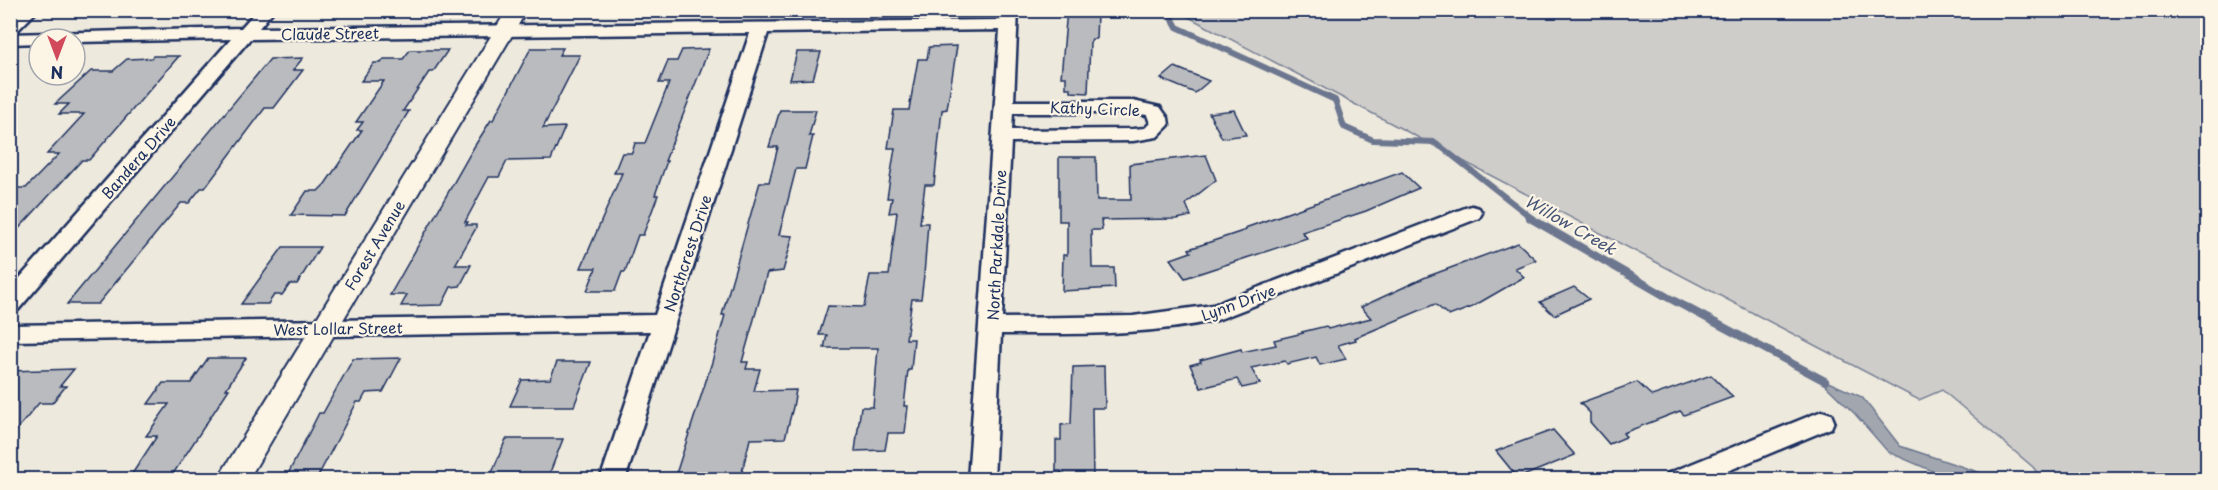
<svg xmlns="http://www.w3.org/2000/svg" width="2218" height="490" font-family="'Playpen Sans',sans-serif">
	<rect width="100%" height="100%" fill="#eee9dd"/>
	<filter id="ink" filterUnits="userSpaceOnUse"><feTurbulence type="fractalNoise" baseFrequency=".0167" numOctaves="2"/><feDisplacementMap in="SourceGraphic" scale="12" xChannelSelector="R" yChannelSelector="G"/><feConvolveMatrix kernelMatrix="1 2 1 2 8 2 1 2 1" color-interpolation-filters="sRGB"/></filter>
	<g filter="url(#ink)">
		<polygon fill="#cfcdca" stroke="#757e94" stroke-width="1.5" points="1177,11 2207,11 2207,479 2042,479 2033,467 1942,390 1919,400"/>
		<polygon fill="#a2a7af" stroke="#6c778f" stroke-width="1.5" points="1817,377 1862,397 1900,446 1999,479 1951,479 1888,452 1855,414"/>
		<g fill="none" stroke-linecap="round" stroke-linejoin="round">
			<polyline stroke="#6c778f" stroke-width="6" points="1168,10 1177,27 1335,100 1344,127 1373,140 1435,142 1533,219"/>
			<polyline stroke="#6c778f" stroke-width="8" points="1530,218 1667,297 1825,381"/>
		</g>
		<g fill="#babbbe" stroke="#1b2f5e" stroke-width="1.5">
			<polygon points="1067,10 1093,10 1097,13 1096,39 1092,39 1090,43 1088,93 1071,92 1071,88 1066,88 1066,77 1061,77"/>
			<polygon points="957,46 947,109 942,110 934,185 925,185 920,223 928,223 924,275 921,299 912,299 906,339 914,339 911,370 908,370 904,406 908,406 905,433 888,433 885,450 855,451 861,407 873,407 878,348 824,348 827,335 819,335 828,306 864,307 870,275 889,275 897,212 889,213 892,198 887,198 895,148 888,148 894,110 909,110 918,59 927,59 929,47"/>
			<polygon points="531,48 563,48 559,55 580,55 543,128 565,127 551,160 507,161 499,177 489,177 465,222 468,222 466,225 476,225 476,228 455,265 471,265 460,286 451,287 442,305 401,306 407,295 390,295 474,147 491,120 493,120"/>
			<polygon points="709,49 665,161 667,161 655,195 658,195 643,235 638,235 625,272 622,272 615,291 587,291 596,268 581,268 622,173 614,173 622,153 632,153 635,143 645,143 669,83 659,83 668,61 677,61 682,50"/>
			<polygon points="410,50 448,50 433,72 429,72 403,111 409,111 345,216 291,215 307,191 318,191 325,184 362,130 357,130 363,122 356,122 384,81 361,81 374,63 381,63 384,59 403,59"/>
			<polygon points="797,52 821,52 813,79 790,80"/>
			<polygon points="153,56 179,56 89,160 82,160 10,238 10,195 17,188 26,188 59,154 47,154 84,114 59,114 69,104 55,104 91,71 113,71 127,59 151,58"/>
			<polygon points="303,58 293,70 303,70 274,108 265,108 205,188 201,188 189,203 181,203 98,304 67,304 270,59"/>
			<polygon points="1175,67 1209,81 1195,93 1161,79"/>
			<polygon points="780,110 816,110 809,136 813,136 805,169 796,169 779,235 793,236 783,271 767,273 742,362 748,362 746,369 760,369 754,391 796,390 793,407 785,438 750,439 740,480 693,480 694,473 676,474 712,362 725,315 722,315 760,182 769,182 778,147 769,147"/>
			<polygon points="1234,110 1246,135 1222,138 1209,113"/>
			<polygon points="1206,155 1216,180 1186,204 1191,216 1177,219 1101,220 1102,230 1091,230 1092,268 1114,268 1115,288 1062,291 1063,255 1067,255 1067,221 1059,221 1059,157 1096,157 1097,200 1131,200 1130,164"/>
			<polygon points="1402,172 1419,188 1366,211 1302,232 1307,238 1185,278 1171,259 1191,252 1189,249 1246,230 1245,228"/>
			<polygon points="1518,243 1536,260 1515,268 1524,277 1472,307 1449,316 1435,304 1355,338 1356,340 1338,345 1346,359 1320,365 1316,357 1287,364 1285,361 1251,368 1260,384 1242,388 1237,379 1201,388 1190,365 1201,362 1200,360 1241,349 1242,352 1276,345 1274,340 1303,333 1302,332 1326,326 1328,329 1371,318 1361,307 1426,277"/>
			<polygon points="283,247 320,247 297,284 290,284 282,295 274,295 268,304 241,304"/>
			<polygon points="1574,287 1589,299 1554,315 1540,302"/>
			<polygon points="208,358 246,358 226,389 229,389 169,480 128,480 157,436 146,436 169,404 148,404 163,383 191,383"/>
			<polygon points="401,358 383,392 366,393 361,402 357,402 316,480 285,480 319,413 323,413 353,359"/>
			<polygon points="557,362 591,362 574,406 510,406 522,380 550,379"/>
			<polygon points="1104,366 1105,408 1092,408 1093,480 1061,480 1061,471 1056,471 1056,440 1061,440 1061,425 1071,424 1073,367"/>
			<polygon points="74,369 60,386 66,386 52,403 39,403 10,438 10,371"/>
			<polygon points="1711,375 1733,397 1684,415 1680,411 1623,433 1626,437 1609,444 1590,422 1590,413 1580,403 1637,382 1652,396"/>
			<polygon points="1553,430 1575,455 1518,478 1496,451"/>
			<polygon points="506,439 563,439 547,480 489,480"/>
		</g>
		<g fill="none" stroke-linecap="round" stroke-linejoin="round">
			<defs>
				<g id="minor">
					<polygon points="20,10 38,10 16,32 10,33 10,19"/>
					<path d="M257,10H274L259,28L1001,20L1002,10H1018L1014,101H1133L1160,107L1168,118L1169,125L1157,137L1133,141L1011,142L1002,318L1133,316L1213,305L1465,208L1472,206L1479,208L1482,213L1479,218L1217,320C1146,336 1074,334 1001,334L994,480H968L1000,30L768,33L625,480H600L650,331L10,341V325L655,315L750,33L250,39L18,310L10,312V289L231,39L75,42V39H39V43L10,44V34L241,28ZM1013,113H1133L1147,115L1150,123L1145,128L1133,129L1012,130Z"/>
					<polygon points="1822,411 1831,414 1834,421 1831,428 1706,480 1666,480 1669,473"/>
				</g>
				<polygon id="tertiary" points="507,10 527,10 248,480 217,480"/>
			</defs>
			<use href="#minor" stroke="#1b2f5e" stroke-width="5"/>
			<use href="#tertiary" stroke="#1b2f5e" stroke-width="4"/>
			<use href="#minor" fill="#fcf5e5" fill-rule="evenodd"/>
			<use href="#tertiary" fill="#fcf5e5" fill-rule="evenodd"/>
		</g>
	</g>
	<g text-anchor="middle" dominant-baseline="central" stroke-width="4.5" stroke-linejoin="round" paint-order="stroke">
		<g font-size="15" fill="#1b2f5e" stroke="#fcf5e5">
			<text transform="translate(330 33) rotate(-1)">Claude Street</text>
			<text transform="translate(1095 108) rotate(2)">Kathy Circle</text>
			<text transform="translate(138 157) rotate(-49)">Bandera Drive</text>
			<text transform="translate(374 245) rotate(-59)">Forest Avenue</text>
			<text transform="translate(996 245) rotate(-87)">North Parkdale Drive</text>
			<text transform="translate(687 253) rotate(-72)">Northcrest Drive</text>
			<text transform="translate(1238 302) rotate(-20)">Lynn Drive</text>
			<text transform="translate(338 328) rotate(-1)">West Lollar Street</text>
		</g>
		<g font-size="16" font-style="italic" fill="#445376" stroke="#fcf5e5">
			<text transform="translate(1571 224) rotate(30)">Willow Creek</text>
		</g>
	</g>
	<rect width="2218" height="490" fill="none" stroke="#fcf5e5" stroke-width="36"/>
	<rect x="18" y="18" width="2182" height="454" fill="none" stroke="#1b2f5e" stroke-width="2" filter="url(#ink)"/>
	<g transform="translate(57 57) rotate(180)"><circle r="28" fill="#fcf5e5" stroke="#a2a6af" stroke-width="1.5"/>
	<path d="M0-4.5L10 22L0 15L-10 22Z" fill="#d1495b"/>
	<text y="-9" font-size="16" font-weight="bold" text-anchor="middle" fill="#1b2f5e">N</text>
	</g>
</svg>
